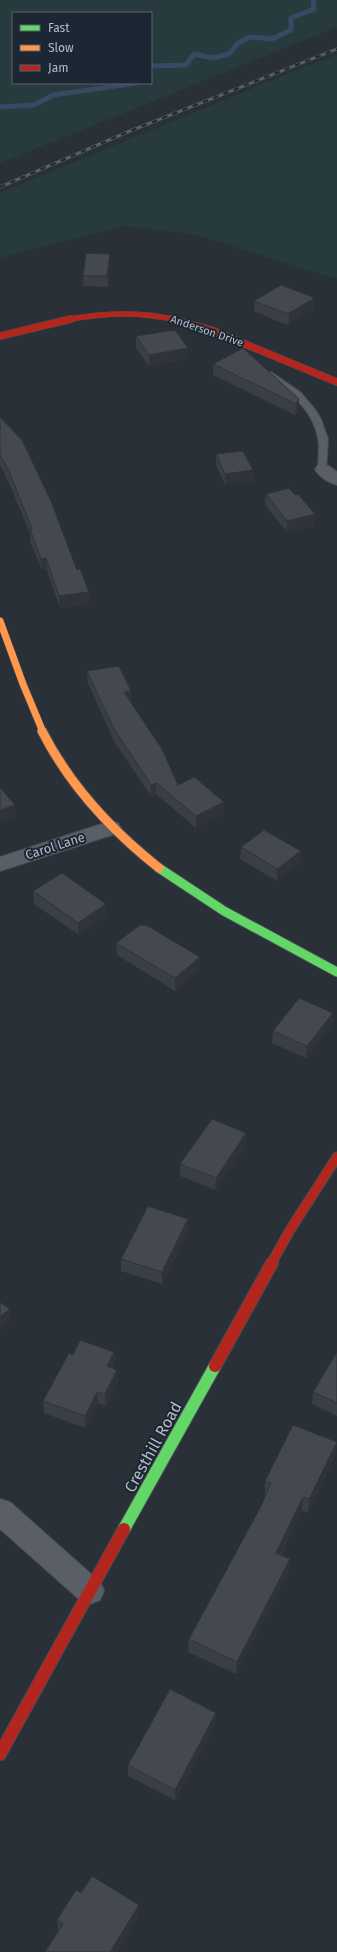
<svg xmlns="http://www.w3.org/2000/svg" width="337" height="1952" font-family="'Fira Sans',sans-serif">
	<rect width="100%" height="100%" fill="#2a3038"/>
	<g fill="#273a3e" fill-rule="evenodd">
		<path d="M0,0H337V27L0,163ZM13,13H151V83H13Z"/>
		<polygon points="337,55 337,279 193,234 123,226 0,258 0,193 302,68"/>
	</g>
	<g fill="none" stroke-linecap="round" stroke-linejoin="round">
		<g stroke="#384963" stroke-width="5">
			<polyline points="151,66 186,65 194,54 213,58 229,54 238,43 250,37 272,39 291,30 291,18 314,9 313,0"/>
			<polyline points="0,107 34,105 53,95 137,83"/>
		</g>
		<defs>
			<path id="lane" d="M271,372L300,392L314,408L321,419L328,439L326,472H320L318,470C318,460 320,449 318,438C313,410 290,392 268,377L266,375Z"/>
			<g id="street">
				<path d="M323,465L329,466L337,472V485C329,483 320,477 315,470L317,466Z"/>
				<polygon points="111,821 118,823 121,828 118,833 0,871 0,857"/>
				<polygon points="0,1499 10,1502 100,1582 104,1591 100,1600 90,1604 80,1600 0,1529"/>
			</g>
			<polyline id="fast-far1" points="159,868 224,911 337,972"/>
			<polyline id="fast" points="124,1529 215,1366"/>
			<polyline id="slow-far1" points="0,621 23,684 43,732"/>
			<path id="slow" d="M42,731C70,786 111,830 159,868"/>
			<path id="jam-far3" d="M65,320C102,313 140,311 176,320"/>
			<g id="jam-far2">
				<polyline points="172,319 211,330 337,382"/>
				<polyline points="0,336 71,319"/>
			</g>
			<polyline id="jam-far1" points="271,1264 290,1230 337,1157"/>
			<g id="jam">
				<polyline points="215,1366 272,1263"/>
				<polyline points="0,1754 124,1529"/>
			</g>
		</defs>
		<use href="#lane" stroke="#484c53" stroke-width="2"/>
		<use href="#street" stroke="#484c53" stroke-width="2"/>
		<use href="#fast-far1" stroke="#484c53" stroke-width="11"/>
		<use href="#fast" stroke="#484c53" stroke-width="14"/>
		<use href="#slow-far1" stroke="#484c53" stroke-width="8"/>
		<use href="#slow" stroke="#484c53" stroke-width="11"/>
		<use href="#jam-far3" stroke="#484c53" stroke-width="6"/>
		<use href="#jam-far2" stroke="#484c53" stroke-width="8"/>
		<use href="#jam-far1" stroke="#484c53" stroke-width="11"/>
		<use href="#jam" stroke="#484c53" stroke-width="14"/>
		<use href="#lane" fill="#5a5e66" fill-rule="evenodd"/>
		<use href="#street" fill="#5a5e66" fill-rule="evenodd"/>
		<use href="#fast-far1" stroke="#63d668" stroke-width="9"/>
		<use href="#fast" stroke="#63d668" stroke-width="12"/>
		<use href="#slow-far1" stroke="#ff974d" stroke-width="7"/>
		<use href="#slow" stroke="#ff974d" stroke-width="9"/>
		<use href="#jam-far3" stroke="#b3261e" stroke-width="5.5"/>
		<use href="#jam-far2" stroke="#b3261e" stroke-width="7"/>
		<use href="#jam-far1" stroke="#b3261e" stroke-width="9"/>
		<use href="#jam" stroke="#b3261e" stroke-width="12"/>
		<defs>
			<polyline id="rail" points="0,187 130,131 337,49"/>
		</defs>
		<use href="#rail" stroke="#595d64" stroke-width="3"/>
		<use href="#rail" stroke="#1d2633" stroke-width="2" stroke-dasharray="5.5" stroke-linecap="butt"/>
	</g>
	<g fill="#3a3f45">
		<polygon points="110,254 110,264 108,287 83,286 83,276"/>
		<polygon points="254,301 314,309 289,324 284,324 254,311"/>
		<polygon points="136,336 188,359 149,366 136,348"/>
		<polygon points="213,364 299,399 299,410 295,415 213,375"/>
		<polygon points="0,417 77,570 89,592 89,604 60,608 47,570 42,570 30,541 30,533 9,483 0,465"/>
		<polygon points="216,454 253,482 225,485 216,465"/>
		<polygon points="266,494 295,495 315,514 314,526 287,532 265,505"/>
		<polygon points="87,671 131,703 178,785 224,802 224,813 196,828 156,794 151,796 114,741 88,683"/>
		<polygon points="241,847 301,851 300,863 277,881 240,859"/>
		<polygon points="33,891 107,916 79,935 34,904"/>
		<polygon points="116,943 200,957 200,969 175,991 117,955"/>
		<polygon points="333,1013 332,1025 306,1058 272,1043 273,1031"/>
		<polygon points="246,1145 215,1190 180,1176 180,1164"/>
		<polygon points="188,1231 162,1284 121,1271 121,1259"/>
		<polygon points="114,1352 115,1364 112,1368 117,1370 118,1382 106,1406 98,1403 85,1428 44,1413 43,1401 73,1355"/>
		<polygon points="337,1352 337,1416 312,1404 313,1392"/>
		<polygon points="337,1442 335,1455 308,1513 302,1510 281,1555 289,1572 236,1674 188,1652 189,1639 260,1508 266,1495 265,1494 265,1481"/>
		<polygon points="216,1724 175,1800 128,1776 128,1765"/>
		<polygon points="81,1893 139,1915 117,1952 45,1952 59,1930 58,1930 57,1920"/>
	</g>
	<g fill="#303338">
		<polygon points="110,254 110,264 108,287 107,276"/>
		<polygon points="315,298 314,309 289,324 289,313"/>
		<polygon points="188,348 188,359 149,366 149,355"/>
		<polygon points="299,399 299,410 295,415 296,404"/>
		<polygon points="253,470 253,482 225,485 225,474"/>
		<polygon points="315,514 314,526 287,532 287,521"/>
		<polygon points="46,558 47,570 42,570 41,559"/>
		<polygon points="89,592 89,604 60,608 59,596"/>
		<polygon points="131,691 131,703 124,704 124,692"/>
		<polygon points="156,783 156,794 151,796 151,785"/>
		<polygon points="224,802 224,813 196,828 196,816"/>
		<polygon points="15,805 16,816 0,822 0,810"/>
		<polygon points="301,851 300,863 277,881 277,869"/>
		<polygon points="106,904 107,916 79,935 78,923"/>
		<polygon points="200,957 200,969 175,991 175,978"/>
		<polygon points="333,1013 332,1025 306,1058 307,1046"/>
		<polygon points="246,1133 246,1145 215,1190 216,1178"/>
		<polygon points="188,1219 188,1231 162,1284 162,1272"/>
		<polygon points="10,1309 11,1321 0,1330 0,1317"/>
		<polygon points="114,1352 115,1364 107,1378 107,1366"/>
		<polygon points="117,1370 118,1382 106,1406 105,1394"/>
		<polygon points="97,1392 98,1403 85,1428 85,1416"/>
		<polygon points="337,1442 335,1455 308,1513 309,1499"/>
		<polygon points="303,1497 302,1510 275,1566 276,1553"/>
		<polygon points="290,1559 289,1572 236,1674 237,1662"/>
		<polygon points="216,1713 216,1724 175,1800 175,1790"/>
		<polygon points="139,1905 139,1915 117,1952 110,1952"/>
	</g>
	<g fill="#444950" stroke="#303338">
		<polygon points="86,253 110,254 107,276 83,276"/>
		<polygon points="281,285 315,298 289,313 285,313 254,301"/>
		<polygon points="175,330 188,348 149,355 136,336"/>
		<polygon points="243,348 299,399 296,404 213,364"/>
		<polygon points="0,417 22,440 51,501 77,570 80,569 89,592 59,596 46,558 41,559 30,529 32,529 9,471 0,455"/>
		<polygon points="243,451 253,470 225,474 216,454"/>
		<polygon points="289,488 295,495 298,494 315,514 287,521 266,494"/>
		<polygon points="119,666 131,691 124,692 162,749 178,785 194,777 224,802 196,816 156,783 151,785 114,729 87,671"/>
		<polygon points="0,787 15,805 0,810"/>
		<polygon points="264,830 301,851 277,869 241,847"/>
		<polygon points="62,873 106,904 78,923 33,891"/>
		<polygon points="140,925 146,925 200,957 175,978 116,943"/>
		<polygon points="299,998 333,1013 307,1046 273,1031"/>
		<polygon points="212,1119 246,1133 216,1178 180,1164"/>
		<polygon points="148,1206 188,1219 162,1272 121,1259"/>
		<polygon points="0,1302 10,1309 0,1317"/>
		<polygon points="80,1340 114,1352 107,1366 117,1370 105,1394 97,1392 85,1416 43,1401 69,1353 73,1355"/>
		<polygon points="337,1352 337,1403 313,1392"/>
		<polygon points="293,1425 337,1442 309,1499 303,1497 276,1553 290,1559 237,1662 189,1639 260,1508 271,1483 265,1481"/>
		<polygon points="170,1689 216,1713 175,1790 128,1765"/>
		<polygon points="92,1876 139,1905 110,1952 45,1952 63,1924 57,1920 76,1890 81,1893"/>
	</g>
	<g text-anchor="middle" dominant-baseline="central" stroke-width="4" stroke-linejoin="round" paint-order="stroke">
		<g font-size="11" fill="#b4bcc9" stroke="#1d2633">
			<text transform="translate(207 331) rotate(19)">Anderson Drive</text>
		</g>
		<g font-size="13" fill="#b4bcc9" stroke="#1d2633">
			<text transform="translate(55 846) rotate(-18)">Carol Lane</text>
		</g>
		<g font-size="16" fill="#b4bcc9" stroke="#1d2633">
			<text transform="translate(153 1447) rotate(-61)">Cresthill Road</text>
		</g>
	</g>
	<rect x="12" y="12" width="140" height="72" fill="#1d2633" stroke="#59626f"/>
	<rect x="20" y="25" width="20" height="6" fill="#63d668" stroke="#59626f"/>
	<text x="48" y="32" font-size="12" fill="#b4bcc9">Fast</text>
	<rect x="20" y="45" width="20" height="6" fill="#ff974d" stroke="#59626f"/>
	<text x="48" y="52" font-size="12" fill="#b4bcc9">Slow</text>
	<rect x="20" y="65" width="20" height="6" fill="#b3261e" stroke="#59626f"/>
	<text x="48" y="72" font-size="12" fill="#b4bcc9">Jam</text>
</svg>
